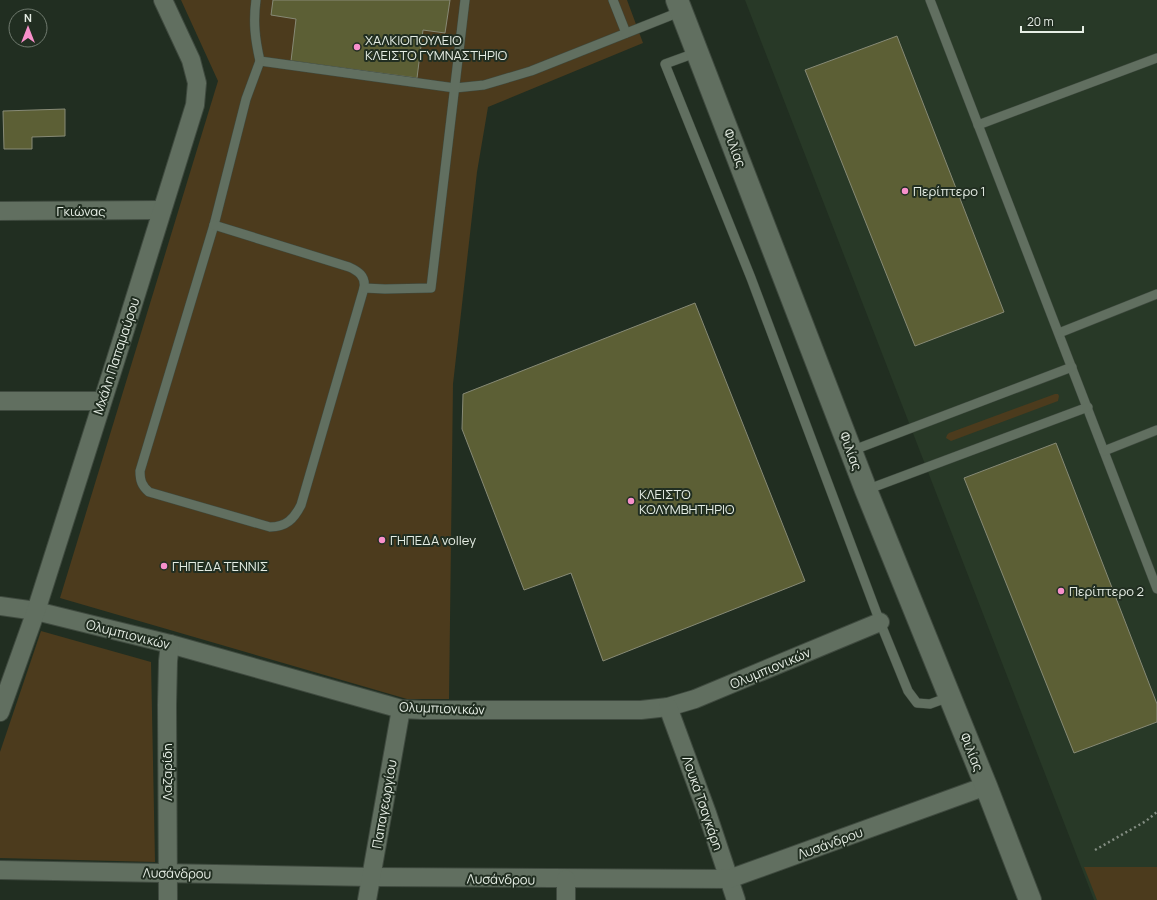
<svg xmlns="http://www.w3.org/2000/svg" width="1157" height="900" font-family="Manrope,sans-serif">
	<rect width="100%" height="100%" fill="#212e21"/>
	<polygon fill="#283927" points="745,0 1157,0 1157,900 1094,900"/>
	<g fill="#4c3b1d">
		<polygon points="181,0 627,0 643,43 488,107 477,172 453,384 449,699 407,699 60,598 218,81"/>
		<polygon points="1055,394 1058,394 1059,396 1058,401 951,441 946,438 947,435 949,433"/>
		<polygon points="41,631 151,662 155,862 0,858 0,752"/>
		<polygon points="1084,867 1157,867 1157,900 1097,900"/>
	</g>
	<g fill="#5c5f35" stroke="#878a76">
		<polygon points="273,0 450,0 445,33 423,30 417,78 291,61 296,19 271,15"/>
		<polygon points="897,36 1004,312 915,346 805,70"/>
		<polygon points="65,109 65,136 32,137 32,149 4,149 3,111"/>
		<polygon points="695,303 805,581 603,661 571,573 524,590 462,429 463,394"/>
		<polygon points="1056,443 1157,704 1157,722 1074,753 964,478"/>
	</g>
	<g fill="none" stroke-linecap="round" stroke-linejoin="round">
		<defs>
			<g id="lane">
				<path d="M256,0C253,22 255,39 260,61L455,88L484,85L531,71L682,11"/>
				<polyline points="613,0 626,33"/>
				<polyline points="930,0 1157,589"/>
				<polyline points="698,52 665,64 751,278 880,622 908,691 917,703 930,704 949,697"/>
				<path d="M260,61L246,99L214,225L140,471C140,481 142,486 149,492L270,527C286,527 294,519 301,505L364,288"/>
				<polyline points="978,125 1157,58"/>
				<path d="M214,225L349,267C358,271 366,276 364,288L385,289L431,288L465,0"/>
				<polyline points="1059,333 1157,294"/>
				<polyline points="851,451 1072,367"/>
				<polyline points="1104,451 1157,430"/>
				<polyline points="866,490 1088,407"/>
			</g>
			<g id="street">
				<polyline points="0,211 162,210"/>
				<polyline points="0,401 102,401"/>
				<polyline points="0,606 36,611 170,644 387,705 401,709 422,710 641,710 668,707 695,699 880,622"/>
				<polyline points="668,707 707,813 736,900"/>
				<polyline points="0,712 36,611 116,359 195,105 197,83 191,60 163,0"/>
				<polyline points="0,870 371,877 729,879 986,786"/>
				<polyline points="168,900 167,705 168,661 170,644"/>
				<polyline points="367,900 401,709"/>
				<polyline points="566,900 566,879"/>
			</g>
			<polyline id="secondary" points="677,0 866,490 986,786 1030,900"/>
		</defs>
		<use href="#lane" stroke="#3f4a3f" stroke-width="10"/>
		<use href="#street" stroke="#3f4a3f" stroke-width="20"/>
		<use href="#secondary" stroke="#3f4a3f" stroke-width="24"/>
		<polyline stroke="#838d82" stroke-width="2.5" stroke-dasharray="2 3" stroke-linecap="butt" points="1095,850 1146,821 1157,812"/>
		<use href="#lane" stroke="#616f60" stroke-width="9"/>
		<use href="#street" stroke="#616f60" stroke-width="18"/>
		<use href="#secondary" stroke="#616f60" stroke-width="22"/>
	</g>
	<g fill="#f890cb" stroke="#212e21" stroke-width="1.5">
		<circle cx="357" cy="47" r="4"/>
		<circle cx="905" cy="191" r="4"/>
		<circle cx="631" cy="501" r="4"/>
		<circle cx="382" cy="540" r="4"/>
		<circle cx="164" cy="566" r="4"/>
		<circle cx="1061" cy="591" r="4"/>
	</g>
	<g text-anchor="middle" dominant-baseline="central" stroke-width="4" stroke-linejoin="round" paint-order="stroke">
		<g font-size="13" fill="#e6eee5" stroke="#212e21" text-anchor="start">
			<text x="365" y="40">ΧΑΛΚΙΟΠΟΥΛΕΙΟ<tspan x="365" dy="15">ΚΛΕΙΣΤΟ ΓΥΜΝΑΣΤΗΡΙΟ</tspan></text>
			<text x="913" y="191">Περίπτερο 1</text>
			<text x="639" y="494">ΚΛΕΙΣΤΟ<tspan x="639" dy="15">ΚΟΛΥΜΒΗΤΗΡΙΟ</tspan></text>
			<text x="390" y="540">ΓΗΠΕΔΑ volley</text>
			<text x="172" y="566">ΓΗΠΕΔΑ ΤΕΝΝΙΣ</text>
			<text x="1069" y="591">Περίπτερο 2</text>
		</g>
		<g font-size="13" fill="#e6eee5" stroke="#212e21">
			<text transform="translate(735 148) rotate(69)">Φιλίας</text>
			<text x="81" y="211">Γκιώνας</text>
			<text transform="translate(116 356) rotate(-72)">Μχάλη Παπαμαύρου</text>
			<text transform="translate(851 451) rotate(69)">Φιλίας</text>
			<text transform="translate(128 634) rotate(14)">Ολυμπιονικών</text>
			<text transform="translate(770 668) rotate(-23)">Ολυμπιονικών</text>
			<text transform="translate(442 708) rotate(2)">Ολυμπιονικών</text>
			<text transform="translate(972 752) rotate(68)">Φιλίας</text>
			<text transform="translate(167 772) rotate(-90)">Λαζαρίδη</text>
			<text transform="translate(703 803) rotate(71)">Λουκά Τσαγκάρη</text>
			<text transform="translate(384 804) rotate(-80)">Παπαγεωργίου</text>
			<text transform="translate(830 843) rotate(-20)">Λυσάνδρου</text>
			<text transform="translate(177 873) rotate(1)">Λυσάνδρου</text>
			<text transform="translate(501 879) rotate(1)">Λυσάνδρου</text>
		</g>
	</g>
	<g transform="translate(28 28)"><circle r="19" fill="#212e21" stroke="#707b6f"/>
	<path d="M0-3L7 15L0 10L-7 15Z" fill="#f890cb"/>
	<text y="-6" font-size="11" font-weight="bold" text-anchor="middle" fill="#e6eee5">N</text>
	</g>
	<path d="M1021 26v6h62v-6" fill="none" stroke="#e6eee5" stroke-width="2"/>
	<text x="1027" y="26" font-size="12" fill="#e6eee5" stroke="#212e21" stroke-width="3" paint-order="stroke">20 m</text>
</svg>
